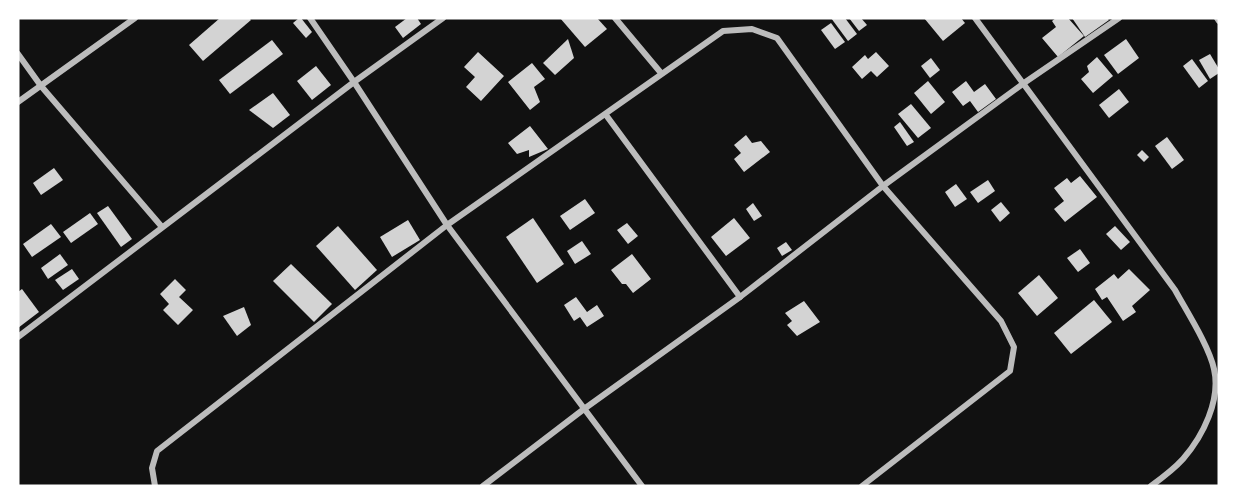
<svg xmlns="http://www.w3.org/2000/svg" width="1237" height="504" font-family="Inter,sans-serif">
	<rect width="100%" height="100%" fill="#111"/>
	<g fill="#d3d3d3">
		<polygon points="220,18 249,18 251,20 203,61 189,45"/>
		<polygon points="299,18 301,18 312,32 306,38 293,23"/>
		<polygon points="407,18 417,18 421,24 403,38 395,27"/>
		<polygon points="560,18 597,18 607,29 585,47"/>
		<polygon points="831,18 845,18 857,34 848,41"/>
		<polygon points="849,18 861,18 867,25 859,31"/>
		<polygon points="924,18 961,18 965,23 943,41"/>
		<polygon points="1056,18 1068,18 1084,36 1058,57 1042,38 1056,27 1052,21"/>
		<polygon points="1072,18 1107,18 1109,20 1085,37"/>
		<polygon points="831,23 845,42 835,49 821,30"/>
		<polygon points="568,39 574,58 555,75 543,63"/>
		<polygon points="1126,39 1139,58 1118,74 1104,55"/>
		<polygon points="272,40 283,54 230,94 219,80"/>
		<polygon points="478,52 504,76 481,101 466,87 475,77 464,67"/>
		<polygon points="876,52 889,66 877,77 871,71 862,79 852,67 865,55 868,59"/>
		<polygon points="1210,54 1219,69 1219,73 1210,79 1199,60"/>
		<polygon points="1097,57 1113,76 1093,93 1081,79 1089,72 1087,66"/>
		<polygon points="931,58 940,70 930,78 921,66"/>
		<polygon points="1192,59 1208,81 1199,88 1183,66"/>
		<polygon points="532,63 545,79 534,87 540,102 530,110 508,82"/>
		<polygon points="316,66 331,85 312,100 297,81"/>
		<polygon points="928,81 945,102 931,114 914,93"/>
		<polygon points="966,81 974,92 985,84 996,99 978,112 970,101 963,106 952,92"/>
		<polygon points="1119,89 1129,102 1109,118 1099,105"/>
		<polygon points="273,93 290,115 273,128 249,110"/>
		<polygon points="911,104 931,128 918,138 898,114"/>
		<polygon points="900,122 914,142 907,146 894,127"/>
		<polygon points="530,126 548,149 529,157 529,150 517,154 508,143"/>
		<polygon points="746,135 752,143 761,141 770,152 744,172 734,159 741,153 734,145"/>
		<polygon points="1167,137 1184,160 1172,169 1155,146"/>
		<polygon points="1142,150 1149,157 1144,162 1137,155"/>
		<polygon points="54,168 63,180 41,195 33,183"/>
		<polygon points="1080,176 1097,197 1065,222 1054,209 1064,201 1054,188 1067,178 1071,183"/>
		<polygon points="988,180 995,191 978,203 970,192"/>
		<polygon points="956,184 967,199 955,207 945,192"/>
		<polygon points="585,199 595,213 570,230 560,216"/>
		<polygon points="1001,202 1010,213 1000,222 991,210"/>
		<polygon points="753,203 762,216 754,221 746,209"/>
		<polygon points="108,206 132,239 121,247 97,213"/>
		<polygon points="90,213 98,224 71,243 63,232"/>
		<polygon points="533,218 564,264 537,283 506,237"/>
		<polygon points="734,218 750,238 726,256 711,237"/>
		<polygon points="408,220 420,240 392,257 380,237"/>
		<polygon points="627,223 638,236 628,244 617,230"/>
		<polygon points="51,224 61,237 32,257 23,244"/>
		<polygon points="338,226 377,270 355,290 316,246"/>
		<polygon points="1115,226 1130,242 1121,250 1106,234"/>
		<polygon points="582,241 591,254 575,264 567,251"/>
		<polygon points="786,242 792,250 782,256 777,248"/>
		<polygon points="1080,249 1090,263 1078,272 1067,258"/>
		<polygon points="60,254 68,265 48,279 41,268"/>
		<polygon points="632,254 651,279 633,293 626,284 622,284 611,270"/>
		<polygon points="291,264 332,304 314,322 273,281"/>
		<polygon points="72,269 79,279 63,290 55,280"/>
		<polygon points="1129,269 1150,290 1132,306 1136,312 1123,321 1107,297 1102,300 1095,289 1114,274 1118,279"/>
		<polygon points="1039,275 1058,298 1037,316 1018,293"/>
		<polygon points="175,279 186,290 179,297 193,310 178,325 163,310 169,304 160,294"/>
		<polygon points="22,289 39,312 18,328 18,292"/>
		<polygon points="576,297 587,312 597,305 604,316 587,327 580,317 574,321 564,305"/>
		<polygon points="1094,300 1112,322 1071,354 1054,333"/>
		<polygon points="804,301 820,322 797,336 787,325 792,321 785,313"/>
		<polygon points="244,307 251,325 237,336 223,316"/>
	</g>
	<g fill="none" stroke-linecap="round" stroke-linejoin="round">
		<g stroke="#bcbcbc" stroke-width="6">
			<polyline points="310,18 354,82 447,225 642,486"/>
			<polyline points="615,18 661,73"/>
			<path d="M975,18L1175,290C1187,312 1209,346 1214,369C1221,400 1203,436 1183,459C1174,469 1162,478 1151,486"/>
			<polyline points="1217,18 1219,21"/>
			<polyline points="18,54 41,86 162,227"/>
			<polyline points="18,102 135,18"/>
			<polyline points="606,115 740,297"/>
			<polyline points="18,337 354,82 443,18"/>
			<polyline points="155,486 152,468 157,451 447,225 723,31 752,29 777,38 883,186 1001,321 1014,347 1010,371 862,486"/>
			<polyline points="483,486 584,409 740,297 883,186 1024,83 1119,18"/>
		</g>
	</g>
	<rect width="1237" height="504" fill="none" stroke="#ffffff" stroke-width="39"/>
</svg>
